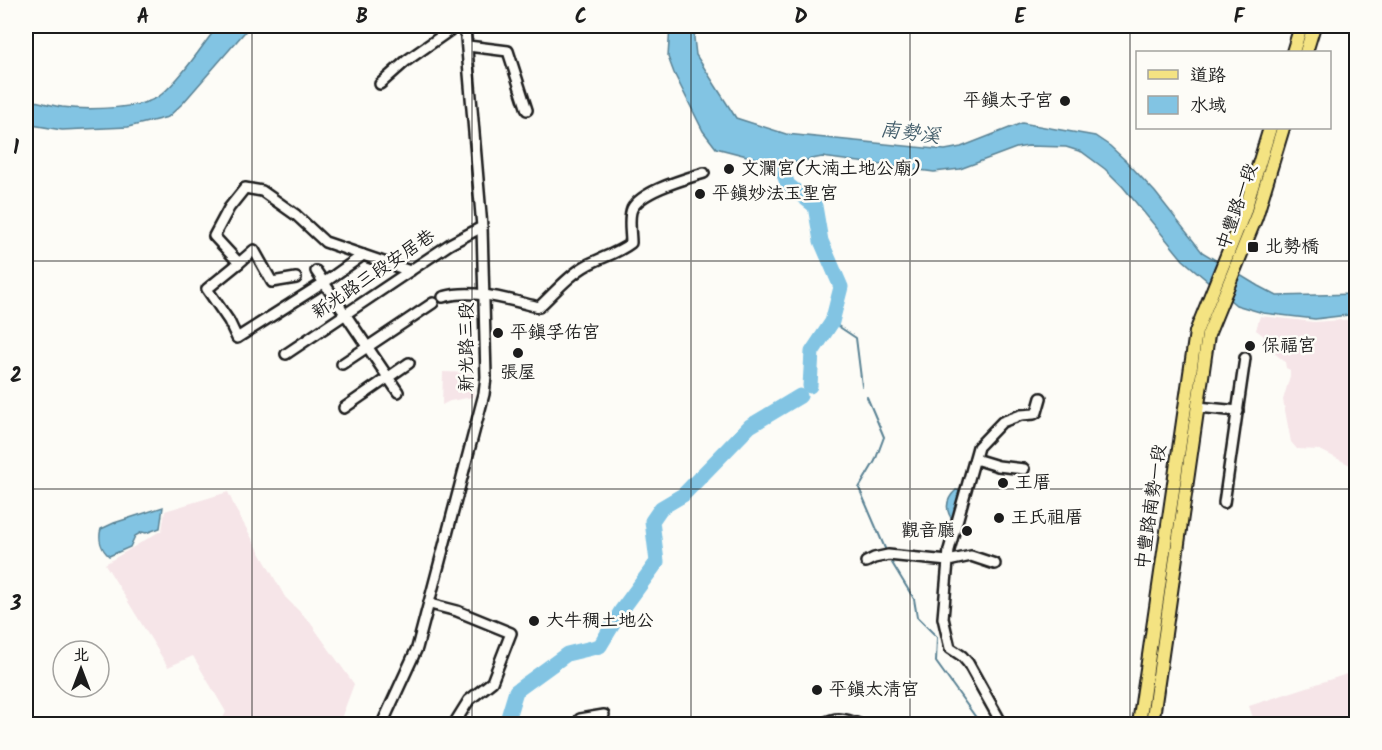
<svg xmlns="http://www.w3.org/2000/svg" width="1382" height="750" font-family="Kalam,'LXGW WenKai TC',sans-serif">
	<rect width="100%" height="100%" fill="#fdfcf7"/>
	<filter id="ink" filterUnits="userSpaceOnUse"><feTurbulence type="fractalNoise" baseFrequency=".0167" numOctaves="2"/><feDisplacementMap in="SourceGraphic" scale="12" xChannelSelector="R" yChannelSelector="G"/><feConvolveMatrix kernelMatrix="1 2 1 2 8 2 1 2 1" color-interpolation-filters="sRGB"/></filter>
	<g filter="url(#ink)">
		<g fill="#f6e5e8">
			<polygon points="1260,316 1314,322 1356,319 1356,468 1320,450 1297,449 1291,442 1283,400 1290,376 1290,370 1286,368 1285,362 1266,346 1264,336 1256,330"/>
			<polygon points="443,372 475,373 473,397 450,401 442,405"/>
			<polygon points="228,492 236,510 285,597 309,621 354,684 339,724 220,724 226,712 193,656 168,667 105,564 162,530 165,511"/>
			<polygon points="1356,671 1356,724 1255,724 1249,706"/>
		</g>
		<g fill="#82c4e3" stroke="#598193" stroke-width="1.5">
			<path d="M218,26H250L183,103L168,117L128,127L62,130L26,124V99C37,101 50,105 62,107C86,110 144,110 162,94C184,75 200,48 218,26Z"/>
			<polygon points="670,26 696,26 694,38 696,55 736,118 786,134 945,150 961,147 1022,123 1095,136 1110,146 1126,161 1155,192 1202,252 1258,286 1277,296 1356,294 1356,314 1315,319 1263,313 1236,305 1183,260 1123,187 1105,169 1082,152 1066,147 1028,146 1016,148 960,169 934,172 822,157 792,163 770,162 716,148 703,131 674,73 668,57"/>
			<path d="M956,490L963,491L954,522C945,511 945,500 956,490Z"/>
			<path d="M163,507L160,528L146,533L142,532L135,536L130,547L109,556C101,549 98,539 101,529L114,523Z"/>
		</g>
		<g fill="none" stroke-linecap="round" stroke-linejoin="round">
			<g stroke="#598193" stroke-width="2">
				<polyline points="832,322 856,338 862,386"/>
				<polyline points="867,397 884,437 875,461 859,488 887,553"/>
				<polyline points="889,558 914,599 917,617 937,637 936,662 977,719 984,724"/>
			</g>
			<g stroke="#82c4e3" stroke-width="15">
				<polyline points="775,144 776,154 788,185 815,206 821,241 841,287 832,322 812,352 810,386"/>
				<polyline points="506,724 516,691 567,654 600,646 621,611 657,562 652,521 661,508 683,495 750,426 800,396"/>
			</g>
			<defs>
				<g id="minor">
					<polyline points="468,46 508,51 527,110"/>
					<polyline points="380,84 406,61 456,26"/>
					<polyline points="239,263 207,289 229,321 237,338 325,282 363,255"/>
					<polyline points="316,271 398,392"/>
					<polyline points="296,278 272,282 254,250 239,263 214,236 229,208 245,188 262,191 296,215 325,242 410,271"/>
					<path d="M443,297C474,288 509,300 539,307C555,292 570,274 589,264C603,257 618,253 631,243C631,233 628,218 632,209C641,191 685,179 704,173"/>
					<polyline points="286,354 450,244 482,227"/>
					<polyline points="342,364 433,303"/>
					<polyline points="1198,407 1238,411"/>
					<polyline points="344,408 409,363"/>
					<polyline points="975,459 998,466 1024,469"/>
					<polyline points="1224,503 1245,358"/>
					<polyline points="866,562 874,558 888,555 948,561 971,556 995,564"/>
					<polyline points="430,604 457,611 511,633 492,682 469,700 454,724"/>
					<polyline points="382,724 417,648 484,394 486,377 482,227 465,26"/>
					<polyline points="581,724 580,719 604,715"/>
					<path d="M823,724C836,716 846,719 859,724"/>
					<polyline points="1002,724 968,663 962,656 950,648 943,618 949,550 978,447 1002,422 1021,415 1034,414 1037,412 1041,398"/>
				</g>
				<g id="major">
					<polyline points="1293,52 1301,26"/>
					<polyline points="1306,52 1314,26"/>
					<polyline points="1139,724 1196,332 1244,213 1270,128"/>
					<polyline points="1152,724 1208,335 1256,217 1283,128"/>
				</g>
			</defs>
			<use href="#minor" stroke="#1c1c1c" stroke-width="14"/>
			<use href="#major" stroke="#1c1c1c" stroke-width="16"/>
			<use href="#minor" stroke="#fdfcf7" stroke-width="9"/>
			<use href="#major" stroke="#f4e382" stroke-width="12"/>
		</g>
	</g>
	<path fill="none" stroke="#1c1c1c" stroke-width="1.5" stroke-opacity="0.55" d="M252,26V724M472,26V724M691,26V724M910,26V724M1130,26V724M26,261H1356M26,489H1356"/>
	<g fill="#1c1c1c" stroke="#fdfcf7" stroke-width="2">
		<circle cx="1065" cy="101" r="6"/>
		<circle cx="729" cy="169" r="6"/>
		<circle cx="700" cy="194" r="6"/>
		<rect x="1247" y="241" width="12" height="12" rx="3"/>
		<circle cx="498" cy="333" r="6"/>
		<circle cx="1250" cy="346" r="6"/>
		<circle cx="518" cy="353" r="6"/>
		<circle cx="1003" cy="483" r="6"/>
		<circle cx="999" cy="518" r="6"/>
		<circle cx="967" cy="531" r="6"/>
		<circle cx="534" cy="621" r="6"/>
		<circle cx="817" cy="690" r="6"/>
	</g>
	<g text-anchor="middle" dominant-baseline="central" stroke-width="5" stroke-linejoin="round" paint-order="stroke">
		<g font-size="18" fill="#1c1c1c" stroke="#fdfcf7" text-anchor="start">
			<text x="1053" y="101" text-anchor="end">平鎮太子宮</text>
			<text x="741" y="169">文瀾宮(大湳土地公廟)</text>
			<text x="712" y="194">平鎮妙法玉聖宮</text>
			<text x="1265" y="247">北勢橋</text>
			<text x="510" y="333">平鎮孚佑宮</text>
			<text x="1262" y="346">保福宮</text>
			<text x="518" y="373" text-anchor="middle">張屋</text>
			<text x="1015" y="483">王厝</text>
			<text x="1011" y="518">王氏祖厝</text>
			<text x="955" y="531" text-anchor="end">觀音廳</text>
			<text x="546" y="621">大牛稠土地公</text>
			<text x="829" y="690">平鎮太清宮</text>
		</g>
		<g font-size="18" fill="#1c1c1c" stroke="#fdfcf7">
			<text transform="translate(1238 207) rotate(-71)">中豐路一段</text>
			<text transform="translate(374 275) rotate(-34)">新光路三段安居巷</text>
			<text transform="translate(467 347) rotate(-90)">新光路三段</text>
			<text transform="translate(1152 507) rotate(-82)">中豐路南勢一段</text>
		</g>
		<g font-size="20" font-style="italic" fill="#455f6c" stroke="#fdfcf7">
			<text transform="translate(910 134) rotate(7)">南勢溪</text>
		</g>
	</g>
	<rect width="1382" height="750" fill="none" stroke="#fdfcf7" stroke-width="66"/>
	<rect x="1136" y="51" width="195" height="78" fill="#fdfcf7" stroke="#a3a29f" stroke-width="1.5"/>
	<rect x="1148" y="70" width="30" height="9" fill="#f4e382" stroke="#a3a29f" stroke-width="1.5"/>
	<text x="1190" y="81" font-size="18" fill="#1c1c1c">道路</text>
	<rect x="1148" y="96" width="30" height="18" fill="#82c4e3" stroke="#a3a29f" stroke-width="1.5"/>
	<text x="1190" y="111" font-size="18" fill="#1c1c1c">水域</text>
	<g transform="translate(81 669)"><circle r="28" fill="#fdfcf7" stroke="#a3a29f" stroke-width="1.5"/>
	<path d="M0-4.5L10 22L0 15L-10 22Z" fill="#1c1c1c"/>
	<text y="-9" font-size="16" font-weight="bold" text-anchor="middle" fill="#1c1c1c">北</text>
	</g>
	<rect x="33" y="33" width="1316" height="684" fill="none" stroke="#1c1c1c" stroke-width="2"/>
	<g font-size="20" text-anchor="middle" font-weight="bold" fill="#1c1c1c">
		<text x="143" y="23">A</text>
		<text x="362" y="23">B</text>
		<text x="581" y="23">C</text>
		<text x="801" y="23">D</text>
		<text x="1020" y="23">E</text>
		<text x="1239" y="23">F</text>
		<text x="16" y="154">1</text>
		<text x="16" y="382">2</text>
		<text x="16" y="610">3</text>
	</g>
</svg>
